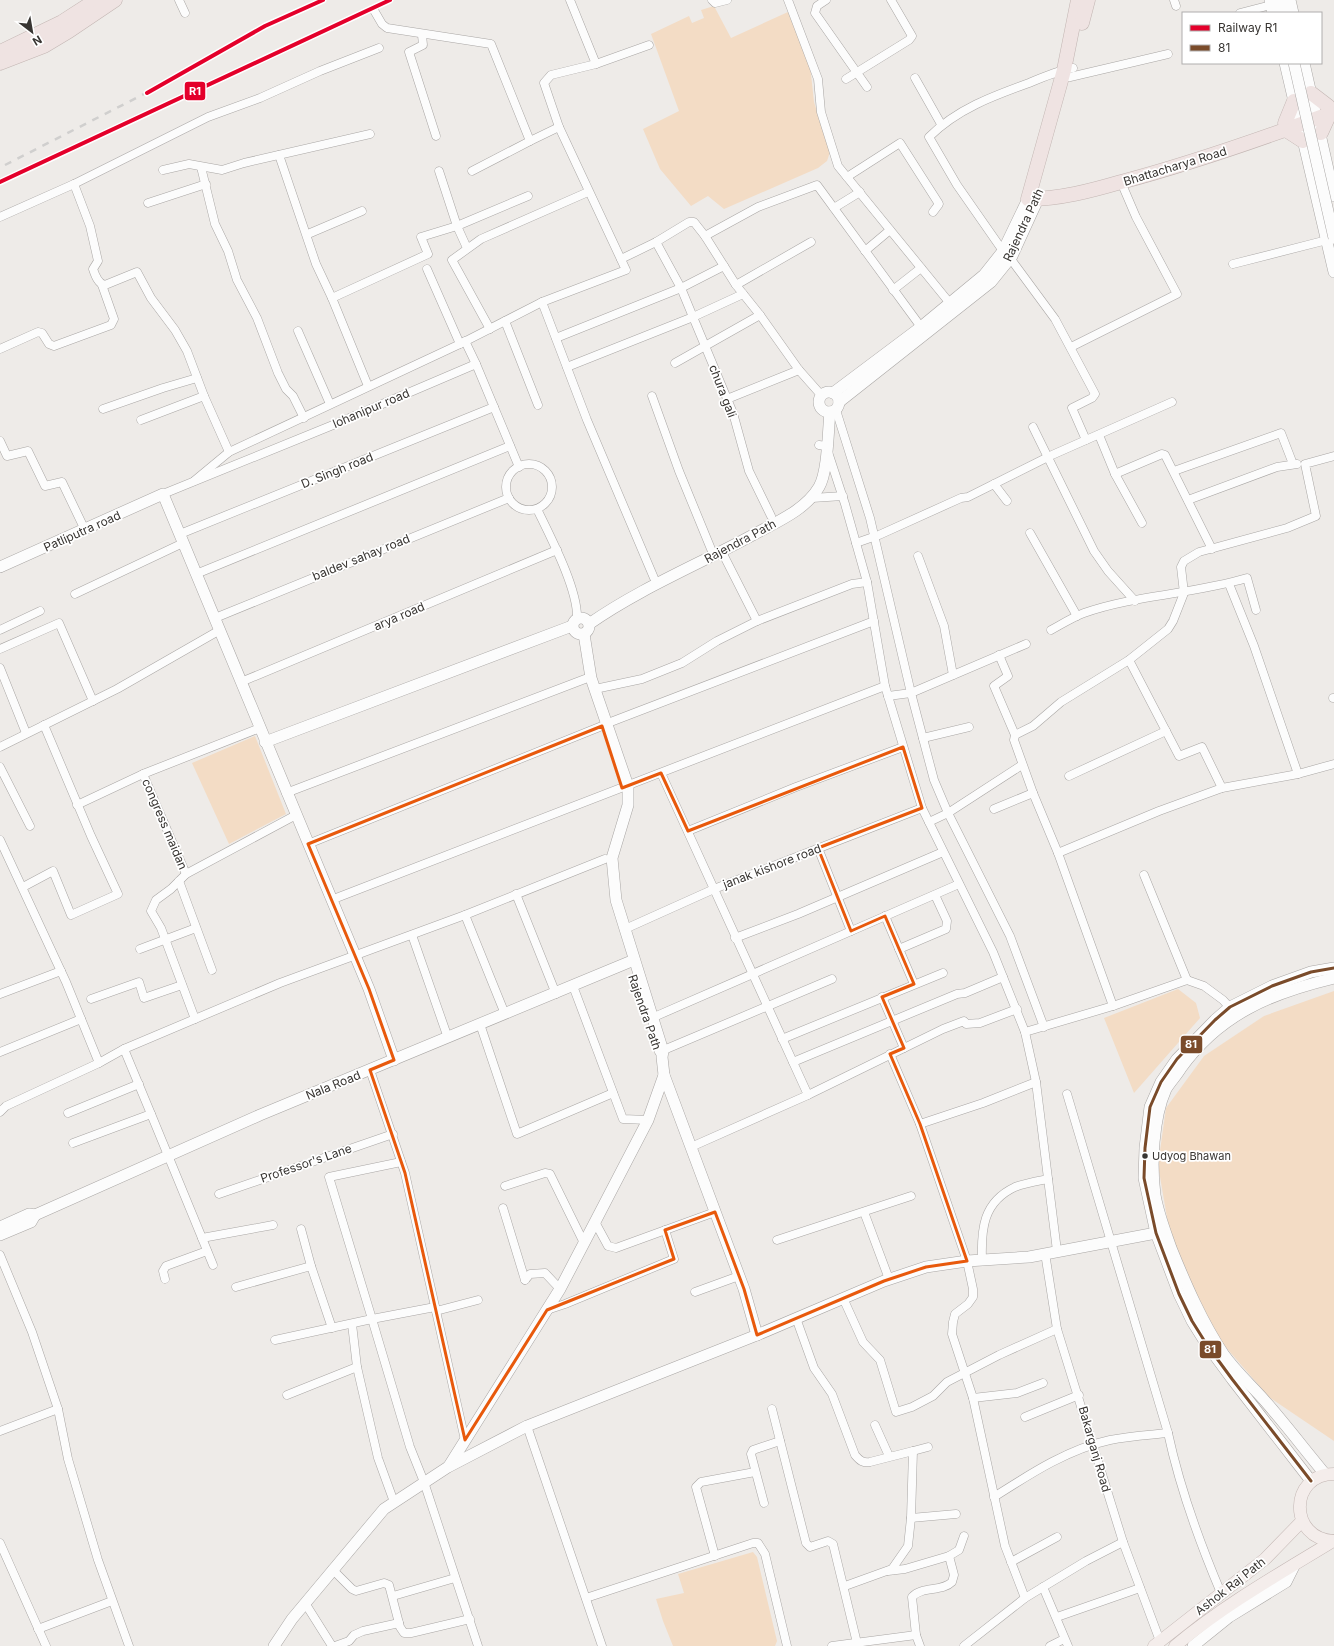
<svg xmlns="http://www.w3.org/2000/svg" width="1334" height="1646" font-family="Inter,sans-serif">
	<rect width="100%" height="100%" fill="#eeebe8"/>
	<g fill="#f3dcc5">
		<polygon points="714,6 731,38 788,12 810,65 814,102 830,152 827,161 818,168 724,209 708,196 691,206 660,169 643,129 679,111 651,34 689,16 692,23 704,18 701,10"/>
		<polygon points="255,736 286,814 229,844 192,763"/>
		<polygon points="1178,989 1196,1003 1200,1018 1134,1093 1104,1018"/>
		<polygon points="1334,991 1334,1441 1269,1397 1216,1336 1171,1241 1158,1165 1166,1108 1204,1056 1264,1016"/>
		<polygon points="753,1552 757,1557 777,1641 775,1646 673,1646 663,1621 656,1599 684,1593 678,1574"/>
	</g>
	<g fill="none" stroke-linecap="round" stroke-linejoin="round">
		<defs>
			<g id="street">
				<polyline points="179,0 185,13"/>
				<polyline points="570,0 596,64"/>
				<polyline points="712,0 715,3 727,0"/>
				<polyline points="788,0 818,79 821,112 838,166 953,307"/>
				<polyline points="826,0 817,6 815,13 867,87"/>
				<polyline points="1174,0 1176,6"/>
				<polyline points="375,12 382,24 387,28 491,44 530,141 559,127"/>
				<polyline points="1240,13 1271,5"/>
				<polyline points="422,35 423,45 409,52 436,136"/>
				<polyline points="1070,77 1168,54"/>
				<polyline points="915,78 941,124"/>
				<polyline points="846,79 909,40 912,36 891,0"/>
				<polyline points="279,155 316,264 332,298"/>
				<polyline points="201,167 215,224 228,251 237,280 257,318 278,373 286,389 293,396 304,418"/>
				<polyline points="163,170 189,164 222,170 244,163 370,134"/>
				<polyline points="439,171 457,226 467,248"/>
				<polyline points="472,171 530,141"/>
				<polyline points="847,177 900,143 939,204 933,212"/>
				<path d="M74,184L90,226L98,261L93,269C95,275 98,284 105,285L137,272L151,298L175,330L187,351L204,396L229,452"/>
				<polyline points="148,203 206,184"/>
				<polyline points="834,208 860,192"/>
				<polyline points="0,217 74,184 208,117 260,98 320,71 379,48"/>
				<polyline points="308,234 362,211"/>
				<polyline points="705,236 758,207 817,185 921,327"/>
				<polyline points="865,251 890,230"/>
				<path d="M1003,251L957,185L929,137C957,109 993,96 1029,83C1043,77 1057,71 1073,68"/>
				<polyline points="1010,258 1055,319 1095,394 1092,398 1072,408 1086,440"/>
				<polyline points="621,259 656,242 689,222 694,222 705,236 736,285 760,315 799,370 822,396"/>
				<polyline points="1233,264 1327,240"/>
				<polyline points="427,269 460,344"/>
				<polyline points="736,285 811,242"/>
				<polyline points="893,290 921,268"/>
				<polyline points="743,294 693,317 733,413 749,471 771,516"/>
				<polyline points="542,302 587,420 654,578"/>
				<polyline points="505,321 538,405"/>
				<polyline points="490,329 452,260 481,239 588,192"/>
				<polyline points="298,331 330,404"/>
				<polyline points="556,338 681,288 724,266"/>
				<polyline points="465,341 476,364"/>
				<polyline points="1071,347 1177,294 1136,217 1121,182"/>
				<polyline points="0,349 38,332 42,333 49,344 54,346 111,325 114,319 102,285"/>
				<polyline points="675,363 760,315"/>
				<polyline points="567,367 693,317 681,288 656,242"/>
				<polyline points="368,386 332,298 428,254 421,237 457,226 528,196"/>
				<polyline points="652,396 679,471 711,549"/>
				<polyline points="727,399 799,370"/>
				<polyline points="103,409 163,388 197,378"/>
				<polyline points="836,410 870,518 911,693 934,780 948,813 1010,936 1044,1027"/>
				<polyline points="141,420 204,396"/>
				<polyline points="1033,427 1094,551 1108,571 1135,601"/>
				<polyline points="1099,435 1115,474 1142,523"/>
				<polyline points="0,441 7,456 28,451 45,486 62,482 85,530"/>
				<polyline points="819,445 826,446 845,504 867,582 885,686 922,808 993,952 1025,1032 1036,1082 1057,1251"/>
				<polyline points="1334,456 1305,464 1316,516 1287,528 1199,552 1184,561 1181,567 1184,593 1173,621 1168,629 1129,660 1061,702 1033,726 1015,735 1014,740 1033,793 1058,853 1159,811 1222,788 1298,774 1334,764"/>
				<circle cx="529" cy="487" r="23"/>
				<polyline points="1174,471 1281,433 1293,464"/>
				<polyline points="1115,474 1162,454 1165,455 1212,549"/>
				<polyline points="194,481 229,452 460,344 542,302 626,270 559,127 544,83 551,75 596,64 649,45"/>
				<polyline points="994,484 1007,501"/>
				<polyline points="163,494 333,425 476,364 519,467"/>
				<polyline points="812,498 843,496"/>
				<polyline points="1188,500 1277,467 1297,464"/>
				<path d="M537,509C550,536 578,589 577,618"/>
				<polyline points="1030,533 1077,616"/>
				<polyline points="180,534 494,407"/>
				<polyline points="856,543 879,535 961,498 968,497 1052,455 1172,402"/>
				<polyline points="722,552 757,621"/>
				<polyline points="918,556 944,626 953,675"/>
				<polyline points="196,574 510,446"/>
				<polyline points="1229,584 1254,646 1298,774"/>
				<polyline points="75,594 183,543"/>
				<polyline points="215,618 509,498"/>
				<polyline points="0,630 40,611"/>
				<path d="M1051,630C1062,624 1073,617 1084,613C1135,595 1194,594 1247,578L1256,610"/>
				<polyline points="0,649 59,623 93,701"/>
				<polyline points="999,655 1008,676 994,686 1015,735"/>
				<polyline points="1129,660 1179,756 1202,747 1222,788"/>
				<polyline points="0,668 26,733"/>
				<polyline points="241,682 557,550"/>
				<polyline points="595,689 642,679 682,663 717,641 757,621 852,584 867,582"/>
				<polyline points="888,696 911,693 1026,644"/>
				<polyline points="1333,698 1334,698"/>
				<polyline points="608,723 874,621"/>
				<polyline points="260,728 143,774 186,874 296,815"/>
				<polyline points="923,738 969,727"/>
				<polyline points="0,747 117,689 220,630"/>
				<polyline points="0,767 30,826"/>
				<polyline points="661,773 808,1095 691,1147"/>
				<polyline points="1069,776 1166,731"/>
				<polyline points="286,793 585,679"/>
				<polyline points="77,805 143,774"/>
				<polyline points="994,809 1033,793"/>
				<polyline points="929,822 948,813 1022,765"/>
				<polyline points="688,831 796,787 903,747"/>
				<polyline points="0,840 66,982 99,1063 124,1049 280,983 465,915 605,859"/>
				<polyline points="308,844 602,726"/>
				<polyline points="818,848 851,931"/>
				<polyline points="186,874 171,889 156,900 151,911 161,928 195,1019"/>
				<polyline points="1144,875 1187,980"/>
				<polyline points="179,881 212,970"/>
				<polyline points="23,887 53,871 71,915 118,894 91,836 44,725"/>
				<polyline points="516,894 556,994"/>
				<polyline points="331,900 885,686"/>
				<polyline points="465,915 505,1014"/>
				<polyline points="885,916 914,984"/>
				<polyline points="625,929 714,889 922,808"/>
				<polyline points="412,935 448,1038"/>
				<polyline points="735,938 798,914 943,852"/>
				<polyline points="140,949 196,928"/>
				<polyline points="899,949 946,929 947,921 935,895"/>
				<polyline points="573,986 623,1119 648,1120"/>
				<polyline points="0,994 61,971"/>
				<polyline points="882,997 904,1048"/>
				<polyline points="91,999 139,982 144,998 182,985"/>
				<polyline points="1113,1006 1187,980 1204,986 1223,1000 1233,1011"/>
				<polyline points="654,1017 959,884"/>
				<polyline points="480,1024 517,1134 613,1093"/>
				<polyline points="1025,1032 1113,1006 1058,853"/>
				<polyline points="782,1039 943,973"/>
				<polyline points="124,1049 151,1114"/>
				<polyline points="0,1052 81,1019"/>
				<polyline points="659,1052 832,979"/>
				<polyline points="890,1054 920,1124 967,1261 973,1289 973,1297 968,1304 955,1314 953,1322 952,1334 973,1398 1005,1546 1025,1598 964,1646"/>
				<polyline points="793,1062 957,994 965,993 1003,977"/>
				<polyline points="370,1070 405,1173 465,1440"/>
				<path d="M1067,1094L1168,1433C1180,1489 1199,1541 1221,1593"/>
				<polyline points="808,1095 943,1029 964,1021 966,1024 980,1023 1017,1009"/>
				<polyline points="0,1112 6,1106 99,1063"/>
				<polyline points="68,1113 139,1084"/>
				<polyline points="920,1124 983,1103 1036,1082"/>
				<polyline points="73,1143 151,1114 202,1238 273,1225"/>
				<polyline points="505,1186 545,1173 550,1174 584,1243"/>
				<polyline points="219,1194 393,1134"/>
				<polyline points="503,1208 525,1280"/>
				<polyline points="864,1212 889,1279"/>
				<polyline points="595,1222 608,1246 616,1248 715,1212"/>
				<polyline points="301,1229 311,1266"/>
				<polyline points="202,1238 213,1265"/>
				<polyline points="777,1240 911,1196"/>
				<polyline points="1045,1253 1057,1329 1123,1542 1160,1641"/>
				<polyline points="0,1255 32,1332 58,1409 68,1459 98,1560 129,1646"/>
				<path d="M982,1260C981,1229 983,1202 1015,1187C1025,1183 1038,1181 1048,1179"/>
				<polyline points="165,1279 163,1271 166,1266 207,1251"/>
				<polyline points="525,1280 530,1274 545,1273 560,1289"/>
				<polyline points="236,1287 311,1266 332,1328"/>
				<polyline points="695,1292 739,1276"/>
				<polyline points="843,1298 863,1342 880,1360 896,1412 912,1407 933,1396 947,1382 999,1355 1057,1329"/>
				<polyline points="435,1307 372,1319 410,1447 424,1482 478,1646"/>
				<polyline points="547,1310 565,1304 674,1259 665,1230"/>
				<polyline points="436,1311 478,1300"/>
				<path d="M796,1318L814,1368L832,1394L855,1455C860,1461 863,1463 870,1462L913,1451L911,1518L908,1546L892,1569L845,1586"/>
				<polyline points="352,1324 357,1367 378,1458 394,1502"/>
				<polyline points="275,1340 372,1319 329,1177 401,1162"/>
				<polyline points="287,1395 357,1367"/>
				<polyline points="973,1398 1017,1393 1043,1383"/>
				<polyline points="772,1409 806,1543 810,1547 828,1541 833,1544 857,1643"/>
				<polyline points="1025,1417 1079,1395"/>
				<polyline points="875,1425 889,1456"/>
				<polyline points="527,1426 602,1646"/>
				<polyline points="0,1431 58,1409"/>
				<polyline points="913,1451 928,1447"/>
				<path d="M994,1497C1030,1474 1068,1449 1110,1440C1129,1436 1149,1435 1168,1433"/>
				<polyline points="764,1503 751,1454 753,1450 780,1441"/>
				<polyline points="911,1518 956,1514"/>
				<polyline points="0,1543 46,1646"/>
				<polyline points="715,1556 696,1487 701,1482 755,1472"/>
				<polyline points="1011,1562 1057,1537"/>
				<polyline points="332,1569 352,1589 356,1591 384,1583 389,1585 400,1627 404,1633 411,1633 470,1619"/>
				<polyline points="888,1571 905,1569 949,1556"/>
				<polyline points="1043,1587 1068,1646"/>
				<polyline points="393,1596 455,1578"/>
				<polyline points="586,1598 753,1543 758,1543 765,1554 787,1646"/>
				<polyline points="1025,1598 1086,1561 1123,1542"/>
				<polyline points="305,1603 332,1646"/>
				<polyline points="1057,1617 1140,1588"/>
				<polyline points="38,1629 112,1601"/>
				<polyline points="335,1646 349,1641 354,1635 363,1631 399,1623"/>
				<polyline points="832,1646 916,1635"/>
				<path d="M920,1646L916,1635L912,1597C922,1586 942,1592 952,1582L954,1575L949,1556L959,1550L964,1536"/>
				<polyline points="1050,1646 1064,1639"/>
			</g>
			<g id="secondary">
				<polyline points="1270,0 1273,13"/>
				<polyline points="1280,0 1283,13"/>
				<polyline points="1290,0 1293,13"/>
				<polyline points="1285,63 1334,272"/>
				<polyline points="1304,63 1334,196"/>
				<circle cx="829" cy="402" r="10"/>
				<polyline points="833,393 921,327 984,275 1003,251 1028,199"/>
				<polyline points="839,402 991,282 1012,256 1038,199"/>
				<polyline points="0,567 163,494 369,989 394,1060"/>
				<circle cx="581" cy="626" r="8"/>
				<path d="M589,624C639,589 697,565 751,536C774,523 805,511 819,487C828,472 828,431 830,412"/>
				<polyline points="265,742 572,626"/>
				<polyline points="664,1075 744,1289 757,1335"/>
				<polyline points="35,1215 260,1115 634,960"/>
				<polyline points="0,1227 29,1214 35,1215"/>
				<polyline points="0,1235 31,1222 35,1215"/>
				<polyline points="449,1466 560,1289 595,1222 648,1120 664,1075 662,1057 663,1051 616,900 612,858 628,805 628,786 591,678 584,634"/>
				<path d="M1325,1474C1305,1450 1286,1425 1265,1401C1252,1386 1236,1372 1224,1355C1202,1322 1186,1285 1171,1248C1165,1231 1158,1213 1155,1195C1151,1164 1153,1118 1166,1089C1170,1082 1177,1075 1181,1068C1220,1014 1271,993 1334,978"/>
				<polyline points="1311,1481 1232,1379 1207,1345 1192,1321 1179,1294 1156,1233 1144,1178 1145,1148 1150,1107 1161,1082 1177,1059 1215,1020 1230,1007 1272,986 1311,972 1334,968"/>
				<polyline points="274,1646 292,1619 384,1509 448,1467 527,1426 757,1335 884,1281 926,1267 967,1261 1029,1257 1156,1233"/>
				<polyline points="1193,1646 1229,1617 1286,1582 1295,1564"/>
			</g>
			<g id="primary">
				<path d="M1334,1474C1289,1474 1288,1539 1334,1541"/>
				<polyline points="1154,1646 1265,1559 1302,1521"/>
				<path d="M1175,1646C1224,1605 1279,1574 1333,1541"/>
			</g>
			<g id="highway">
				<path d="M1078,0L1064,70L1028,199C1060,199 1090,191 1121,182C1193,163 1264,138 1334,112"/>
				<polyline points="1082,23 1088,0"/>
				<polyline points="0,52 62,22 96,0"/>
				<polyline points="0,63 44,46 69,31 115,0"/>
				<polyline points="1311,93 1328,106"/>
				<polyline points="1285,123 1294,101"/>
				<polyline points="1286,130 1303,141"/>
				<polyline points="1321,133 1330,113"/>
			</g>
		</defs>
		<use href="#street" stroke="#a9a6a4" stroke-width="9"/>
		<use href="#secondary" stroke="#a9a6a4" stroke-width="12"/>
		<use href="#primary" stroke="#c2b5b2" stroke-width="13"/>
		<use href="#highway" stroke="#c2b5b2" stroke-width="15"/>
		<use href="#street" stroke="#fcfcfc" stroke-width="8"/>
		<use href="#secondary" stroke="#fcfcfc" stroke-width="11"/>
		<use href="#primary" stroke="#f4edeb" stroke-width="12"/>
		<use href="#highway" stroke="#efe3e2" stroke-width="14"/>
		<polyline stroke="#d0cfce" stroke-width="2.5" stroke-dasharray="7 7" stroke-linecap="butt" points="5,165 148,92 265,26 323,0"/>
		<defs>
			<polyline id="secondary-bridge" points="1294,63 1334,238"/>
		</defs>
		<use href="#secondary-bridge" stroke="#a9a6a4" stroke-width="12" stroke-linecap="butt"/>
		<use href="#secondary-bridge" stroke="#fcfcfc" stroke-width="11"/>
		<defs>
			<polyline id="bus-1" points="1311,1481 1232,1379 1207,1345 1192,1321 1179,1294 1156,1233 1144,1178 1145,1148 1150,1107 1161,1082 1177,1059 1215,1020 1230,1007 1272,986 1311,972 1334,968"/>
		</defs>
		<use href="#bus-1" stroke="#fff" stroke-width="6"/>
		<use href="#bus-1" stroke="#7a4b2a" stroke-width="3"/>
		<defs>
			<g id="rail-1">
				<polyline points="147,93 265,26 323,0"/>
				<polyline points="0,182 390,0"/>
			</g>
		</defs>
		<use href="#rail-1" stroke="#fff" stroke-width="7"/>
		<use href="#rail-1" stroke="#e4002b" stroke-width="4"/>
	</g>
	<path fill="none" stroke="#e8590c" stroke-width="3" stroke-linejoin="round" d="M602,726L622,788L661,773L688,831L903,747L922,808L818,848L851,931L885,916L914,984L882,997L904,1048L890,1054L920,1124L967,1261L926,1267L884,1281L757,1335L744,1289L715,1212L665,1230L674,1259L547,1310L465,1440L405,1173L370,1070L394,1060L369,989L308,844Z"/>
	<circle fill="#383532" stroke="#fff" stroke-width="1.5" cx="1145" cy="1156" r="3.5"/>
	<g text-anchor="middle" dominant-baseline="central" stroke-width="3.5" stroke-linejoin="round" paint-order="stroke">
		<g font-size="11" fill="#383532" stroke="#fff" text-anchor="start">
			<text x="1152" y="1156">Udyog Bhawan</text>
		</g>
		<g font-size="12" fill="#383532" stroke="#fff">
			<text transform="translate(1175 166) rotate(-17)">Bhattacharya Road</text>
			<text transform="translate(1023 225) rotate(-65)">Rajendra Path</text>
			<text transform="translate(723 391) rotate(69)">chura gali</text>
			<text transform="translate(371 408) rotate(-23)">lohanipur road</text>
			<text transform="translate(337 470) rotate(-22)">D. Singh road</text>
			<text transform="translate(82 531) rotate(-24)">Patliputra road</text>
			<text transform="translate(740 541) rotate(-28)">Rajendra Path</text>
			<text transform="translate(361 557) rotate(-22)">baldev sahay road</text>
			<text transform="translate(399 616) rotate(-23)">arya road</text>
			<text transform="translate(165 824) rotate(67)">congress maidan</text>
			<text transform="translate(772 866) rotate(-21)">janak kishore road</text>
			<text transform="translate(645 1012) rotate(71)">Rajendra Path</text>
			<text transform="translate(333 1085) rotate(-22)">Nala Road</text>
			<text transform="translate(306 1163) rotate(-19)">Professor's Lane</text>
			<text transform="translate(1095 1449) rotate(74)">Bakarganj Road</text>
			<text transform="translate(1230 1586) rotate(-38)">Ashok Raj Path</text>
		</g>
	</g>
	<g stroke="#fff" stroke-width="1.5">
		<rect x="184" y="81" width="22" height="20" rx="4" fill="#e4002b"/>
		<rect x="1180" y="1035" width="23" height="19" rx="4" fill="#7a4b2a"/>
		<rect x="1199" y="1340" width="23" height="19" rx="4" fill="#7a4b2a"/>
	</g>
	<g font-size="11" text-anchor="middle" font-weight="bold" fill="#fff">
		<text x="195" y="95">R1</text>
		<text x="1191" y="1048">81</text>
		<text x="1210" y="1353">81</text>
	</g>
	<rect x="1182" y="12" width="140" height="52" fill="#ffffff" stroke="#afaead"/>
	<rect x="1190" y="25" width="20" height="6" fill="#e4002b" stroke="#afaead"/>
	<text x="1218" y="32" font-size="12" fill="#383532">Railway R1</text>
	<rect x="1190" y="45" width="20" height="6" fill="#7a4b2a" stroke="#afaead"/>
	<text x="1218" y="52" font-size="12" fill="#383532">81</text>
	<g transform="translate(32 32) rotate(149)" stroke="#ffffff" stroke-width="3" paint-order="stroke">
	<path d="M0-3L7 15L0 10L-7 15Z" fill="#383532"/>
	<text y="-6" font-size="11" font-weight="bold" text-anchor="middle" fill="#383532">N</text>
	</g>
</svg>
